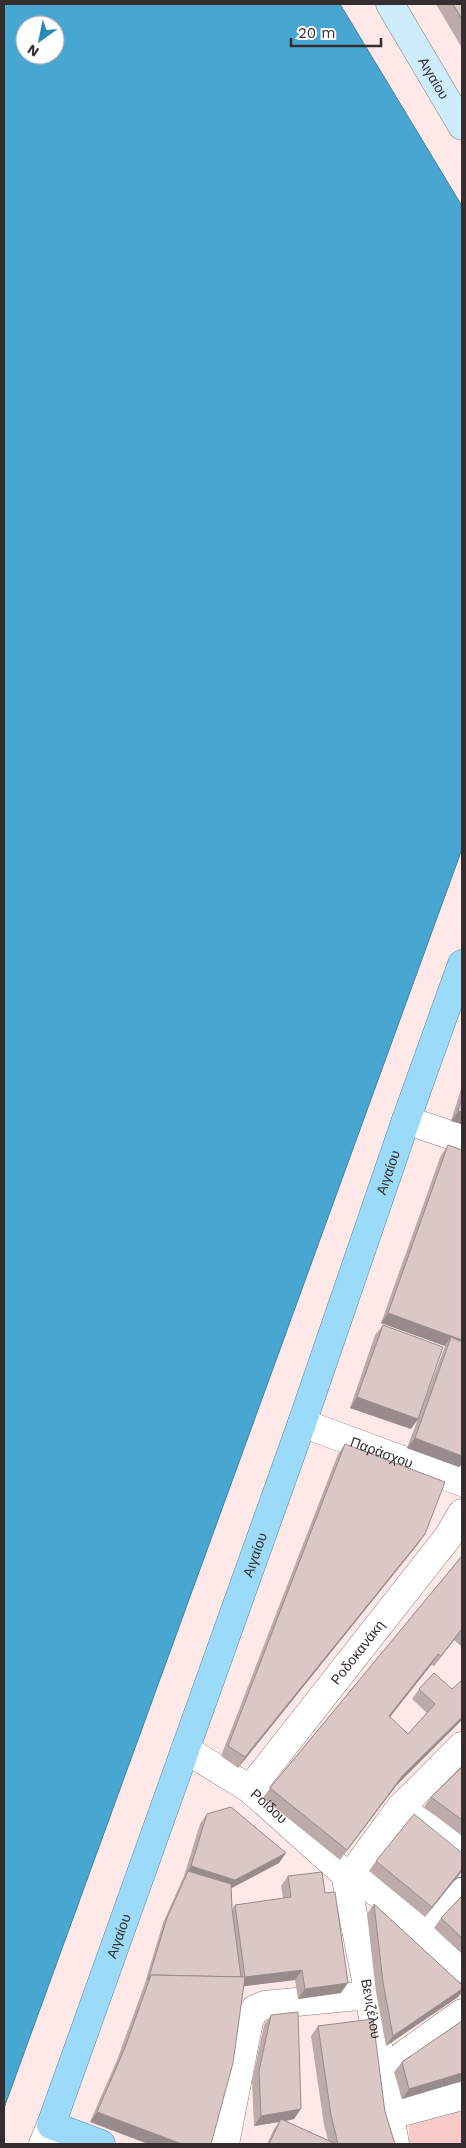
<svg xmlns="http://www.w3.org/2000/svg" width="466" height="2148" font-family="'Work Sans',sans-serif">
	<rect width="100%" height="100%" fill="#fee8e8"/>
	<polygon fill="#f7cac9" points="462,2108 462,2144 409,2144 409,2123"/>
	<path fill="#48a6d2" stroke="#4382a1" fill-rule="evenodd" d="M4,4H340L462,206V849L4,2108ZM25,25H55V55H25Z"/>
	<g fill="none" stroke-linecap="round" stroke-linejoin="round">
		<defs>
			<polyline id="pedestrian" points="423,1930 462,1888"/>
			<g id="minor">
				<path id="s1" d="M302,1423L462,1482"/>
				<polyline points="411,1816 462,1850"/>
				<polyline points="383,2070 462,2013"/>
				<polyline points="391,2115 462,2096"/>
				<polyline points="43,2144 51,2125"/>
				<polyline points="225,2144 249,2021 255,2009 265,2005 369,1995"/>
			</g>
			<g id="tertiary">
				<polyline points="406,1120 462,1139"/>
				<polyline points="462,1746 400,1808 357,1867 360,1879 423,1930 462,1968"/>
				<path id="s2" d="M185,1749L250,1789L345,1874L369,1995L395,2144"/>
				<path id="s3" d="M250,1789L448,1537L462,1513"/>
			</g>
			<g id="secondary">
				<path id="s4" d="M390,4L462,126"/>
			</g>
			<g id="primary">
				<path id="s5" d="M101,2144L51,2125L302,1423L406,1120L462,964"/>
			</g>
		</defs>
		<use href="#pedestrian" stroke="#8e7c7b" stroke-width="23"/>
		<use href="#minor" stroke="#8e7c7b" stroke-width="29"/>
		<use href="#tertiary" stroke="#8e7c7b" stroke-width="29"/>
		<use href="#secondary" stroke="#8e7c7b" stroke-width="29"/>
		<use href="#primary" stroke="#4c8eaf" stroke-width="29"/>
		<use href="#pedestrian" stroke="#fff" stroke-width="21"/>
		<use href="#minor" stroke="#fff" stroke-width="28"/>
		<use href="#tertiary" stroke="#fff" stroke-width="28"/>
		<use href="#secondary" stroke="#cdedfc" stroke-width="28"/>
		<use href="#primary" stroke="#9bdaf8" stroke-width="28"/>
	</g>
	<g fill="#bcabaa">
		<polygon points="436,4 462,4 462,48"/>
		<polygon points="462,1086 462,1124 451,1121"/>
		<polygon points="448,1145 462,1150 462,1463 459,1467 407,1448 445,1346 381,1323 441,1155"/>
		<polygon points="383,1325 418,1419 411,1429 350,1408 375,1335"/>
		<polygon points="345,1444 425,1534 418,1544 238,1768 221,1756 338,1454"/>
		<polygon points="462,1556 462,1647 454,1640 434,1666 431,1665 390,1717 408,1734 427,1713 412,1699 419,1689 452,1689 396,1786 340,1860 263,1798 270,1788"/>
		<polygon points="462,1767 462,1836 424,1807 431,1797"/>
		<polygon points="207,1814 279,1863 231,1888 232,1909 235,1905 283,1898 281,1886 288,1876 325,1893 341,1993 298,1999 295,1980 244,1986 90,2122 117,2060 144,1986 163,1923 184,1876 200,1824"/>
		<polygon points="376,1861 462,1871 425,1917 369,1871"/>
		<polygon points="462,1896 462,1954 434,1928 441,1918"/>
		<polygon points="374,1904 462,1985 462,1992 458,1997 386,2046 376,1992 367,1914"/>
		<polygon points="271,2015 294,2119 285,2121 328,2140 324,2125 311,2036 318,2026 385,2112 395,2144 267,2144 274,2129 279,2122 254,2126 252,2081 264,2025"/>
		<polygon points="462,2021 462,2081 402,2099 394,2072 402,2062"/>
	</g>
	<g fill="#998b8b">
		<polygon points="458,1111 462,1112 462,1124 451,1121"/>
		<polygon points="388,1313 462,1340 462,1352 451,1337 445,1346 381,1323"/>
		<polygon points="357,1397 418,1419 411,1429 350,1408"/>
		<polygon points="415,1438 462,1456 462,1463 459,1467 407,1448"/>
		<polygon points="425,1534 418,1544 238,1768 245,1757"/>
		<polygon points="461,1630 454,1640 434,1666 441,1656"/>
		<polygon points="438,1654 431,1665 382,1727 389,1716"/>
		<polygon points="462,1717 462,1720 396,1786 340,1860 403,1775"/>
		<polygon points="286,1853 279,1863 228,1890 188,1871 191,1866"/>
		<polygon points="462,1869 462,1871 425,1917 432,1907"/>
		<polygon points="302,1970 295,1980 238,1987 245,1977"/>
		<polygon points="348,1983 341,1993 298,1999 305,1989"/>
		<polygon points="462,1989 462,1992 458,1997 386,2046 393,2036"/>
		<polygon points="462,2073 462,2081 402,2099 409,2089"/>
		<polygon points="301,2109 294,2119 280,2122 281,2119 279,2122 254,2126 261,2116"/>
		<polygon points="97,2112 182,2144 148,2144 90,2122"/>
	</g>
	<g fill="#dbc7c6" stroke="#998b8b">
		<polygon points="453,4 462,4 462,19"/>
		<polygon points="462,1098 462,1112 458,1111"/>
		<polygon points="448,1145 462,1150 462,1340 388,1313"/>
		<polygon points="383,1325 443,1347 418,1419 357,1397"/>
		<polygon points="451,1337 462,1342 462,1456 415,1438"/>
		<polygon points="345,1444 445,1482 425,1534 245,1757 228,1746"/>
		<polygon points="462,1556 462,1631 461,1630 441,1656 438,1654 389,1716 408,1734 435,1704 419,1689 434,1673 452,1689 462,1680 462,1717 403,1775 347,1850 270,1788"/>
		<polygon points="462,1767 462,1820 431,1797"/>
		<polygon points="231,1807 286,1853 235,1880 191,1866 207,1814"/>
		<polygon points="414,1814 462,1853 462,1869 432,1907 376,1861"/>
		<polygon points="188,1871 231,1884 232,1909 241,1977 151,1975 148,1980 167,1918"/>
		<polygon points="322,1872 325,1893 335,1892 348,1983 305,1989 302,1970 245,1977 235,1905 291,1897 288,1876"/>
		<polygon points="462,1896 462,1938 441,1918"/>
		<polygon points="374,1904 462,1985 462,1989 393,2036 383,1982"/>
		<polygon points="151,1975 245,1977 233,2063 211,2144 182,2144 97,2112 124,2050"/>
		<polygon points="298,2012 301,2109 261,2116 259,2071 271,2015"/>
		<polygon points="373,2019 385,2112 395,2144 338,2144 331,2115 318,2026"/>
		<polygon points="462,2021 462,2073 409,2089 402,2062"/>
		<polygon points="281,2119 336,2144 269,2144"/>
	</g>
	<g text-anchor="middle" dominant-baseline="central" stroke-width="4.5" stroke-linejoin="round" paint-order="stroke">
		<g font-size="14" fill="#362e2e" stroke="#fff">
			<text stroke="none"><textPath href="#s4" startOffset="86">Αιγαίου</textPath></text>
			<text stroke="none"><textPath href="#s5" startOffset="1064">Αιγαίου</textPath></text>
			<text stroke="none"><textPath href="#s1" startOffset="85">Παράσχου</textPath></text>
			<text stroke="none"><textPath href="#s5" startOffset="659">Αιγαίου</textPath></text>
			<text stroke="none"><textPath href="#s3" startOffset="174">Ροδοκανάκη</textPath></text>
			<text stroke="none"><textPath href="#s2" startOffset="102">Ροίδου</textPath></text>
			<text stroke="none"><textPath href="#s5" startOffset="254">Αιγαίου</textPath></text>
			<text stroke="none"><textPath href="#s2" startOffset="341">Βενιζέλου</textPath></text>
		</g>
	</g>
	<rect width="466" height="2148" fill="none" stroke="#362e2e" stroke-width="10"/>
	<g transform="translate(40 40) rotate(213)"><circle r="24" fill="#ffffff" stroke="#afabab"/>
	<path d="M0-4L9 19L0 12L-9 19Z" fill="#2889b4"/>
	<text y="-8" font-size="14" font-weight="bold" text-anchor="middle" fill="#362e2e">N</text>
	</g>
	<path d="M291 38v8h90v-8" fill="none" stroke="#362e2e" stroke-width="2.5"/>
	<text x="298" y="38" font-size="15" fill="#362e2e" stroke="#ffffff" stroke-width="4" paint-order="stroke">20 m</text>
</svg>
